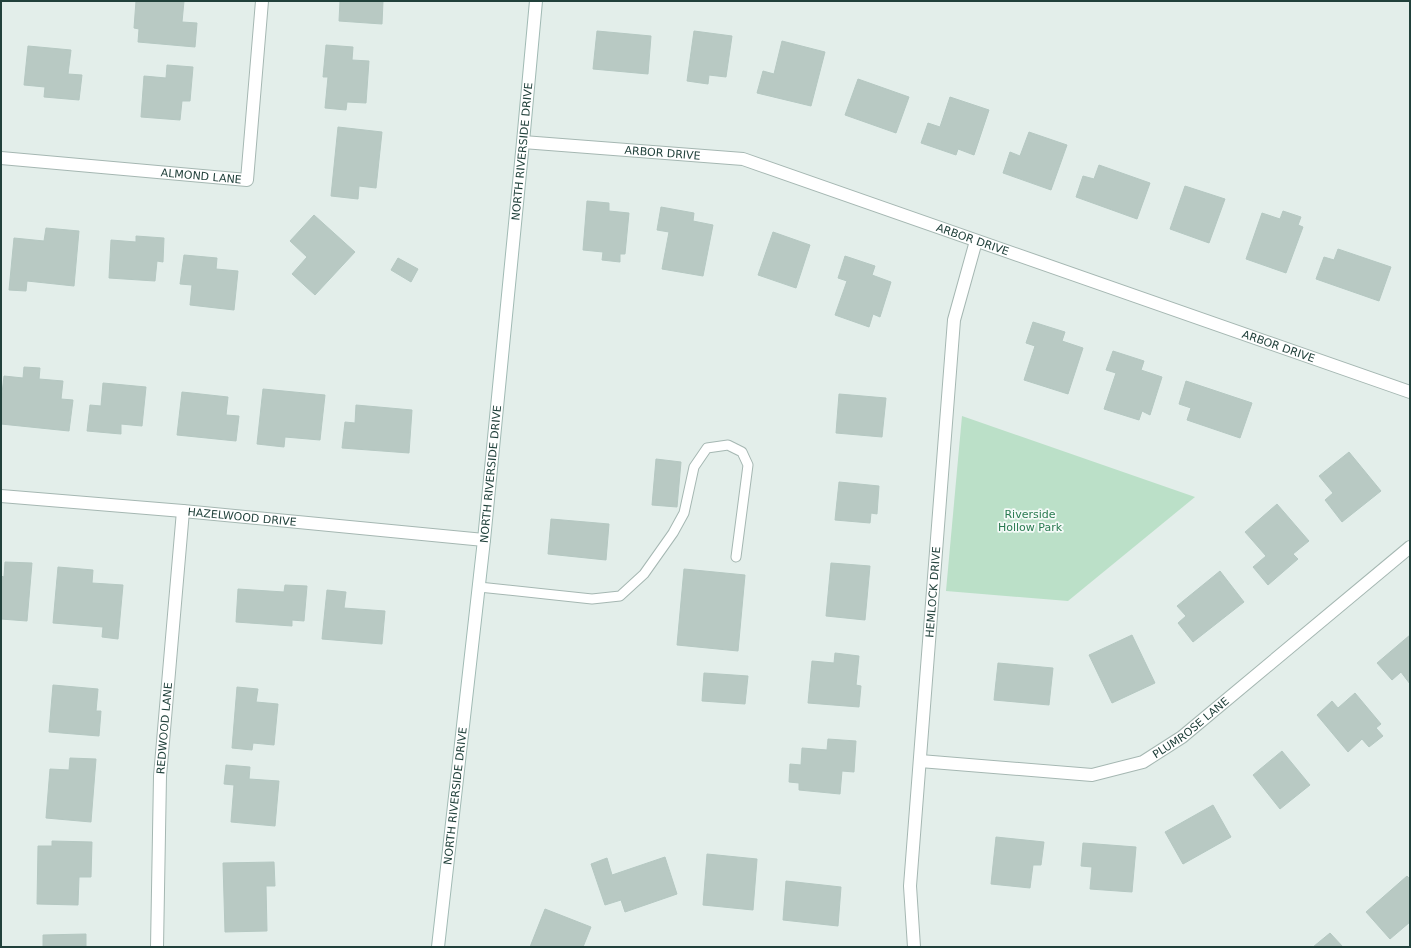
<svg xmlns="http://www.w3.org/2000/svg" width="1411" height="948" font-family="'DejaVu Sans',sans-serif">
	<rect width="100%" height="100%" fill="#e3eeea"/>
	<polygon fill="#bbe0c8" points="962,416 1195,497 1068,601 946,591"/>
	<g fill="#b8c9c3" stroke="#b5c8c2">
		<polygon points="136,1 184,1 182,22 197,23 195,47 138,42 139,29 134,28"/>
		<polygon points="340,1 383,1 382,24 339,21"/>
		<polygon points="597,31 651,36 648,74 593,69"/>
		<polygon points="694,31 732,36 726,77 709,75 708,84 687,81"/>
		<polygon points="782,41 825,52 811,106 757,93 763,71 774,74"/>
		<polygon points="326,45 353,47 352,60 369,61 366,103 347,102 346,110 325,108 328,77 323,77"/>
		<polygon points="28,46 71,50 68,74 82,75 79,100 44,97 45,87 24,85"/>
		<polygon points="167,65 193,67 190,101 182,101 180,120 141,117 144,76 166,78"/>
		<polygon points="858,79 909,97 896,133 845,115"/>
		<polygon points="950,97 989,110 974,155 958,149 956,155 921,143 928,123 940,127"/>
		<polygon points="338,127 382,132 376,188 359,186 358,199 331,196"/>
		<polygon points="1029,132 1067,145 1051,190 1003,173 1010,152 1020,156"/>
		<polygon points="1099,165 1150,183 1137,219 1076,197 1083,176 1094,179"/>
		<polygon points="1185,186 1225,199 1209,243 1170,229"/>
		<polygon points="587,201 609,203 609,211 629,213 625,254 620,254 620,262 602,260 603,252 583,250"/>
		<polygon points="661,207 694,213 693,221 713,225 703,276 662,269 669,232 657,230"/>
		<polygon points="1283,211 1301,217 1298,225 1303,227 1286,273 1246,259 1262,213 1280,219"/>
		<polygon points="314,215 355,252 315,295 292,274 307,257 290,241"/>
		<polygon points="46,228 79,231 74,286 27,281 26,291 9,290 14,238 44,241"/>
		<polygon points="773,232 810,245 796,288 758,275"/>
		<polygon points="136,236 164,238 163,262 157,261 155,281 109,278 111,240 136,242"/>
		<polygon points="1338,249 1391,267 1379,301 1316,279 1324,257 1334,260"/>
		<polygon points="184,255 217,258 216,269 238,271 234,310 190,305 192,285 180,284"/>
		<polygon points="845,256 875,266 872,275 891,282 880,317 873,314 869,327 835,315 847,281 838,278"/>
		<polygon points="398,258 418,269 411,282 391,270"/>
		<polygon points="1033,322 1065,332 1062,341 1083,348 1068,394 1024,380 1035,346 1026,343"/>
		<polygon points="1113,351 1144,361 1141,370 1162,377 1150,415 1142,411 1139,420 1104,409 1116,373 1106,370"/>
		<polygon points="24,367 40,368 39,379 63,381 61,399 73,400 69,431 1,424 1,402 4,376 23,378"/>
		<polygon points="1186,381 1252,403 1240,438 1187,420 1191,408 1179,404"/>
		<polygon points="103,383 146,387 142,426 121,424 121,434 87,431 90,405 101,406"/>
		<polygon points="263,389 325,395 320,440 285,437 284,447 257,444"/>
		<polygon points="182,392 228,397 226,415 239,416 236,441 177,435"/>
		<polygon points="839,394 886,398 882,437 836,433"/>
		<polygon points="356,405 412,410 409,453 342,448 345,422 355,423"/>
		<polygon points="1349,452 1381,491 1342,522 1325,500 1333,493 1319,476"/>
		<polygon points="656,459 681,462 677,507 652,505"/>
		<polygon points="839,482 879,486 877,514 871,513 870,523 835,520"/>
		<polygon points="1277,504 1309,541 1293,554 1298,559 1268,585 1253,567 1266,556 1245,532"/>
		<polygon points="551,519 609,524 606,560 548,554"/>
		<polygon points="5,562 32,563 27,621 1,619 1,576 4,577"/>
		<polygon points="831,563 870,566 865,620 826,616"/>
		<polygon points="58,567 93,570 92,583 123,585 118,639 102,637 103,627 53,623"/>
		<polygon points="684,569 745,575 738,651 677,645"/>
		<polygon points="1220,571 1244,602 1193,642 1178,623 1186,616 1177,606"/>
		<polygon points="285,585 307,586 304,621 292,620 292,626 236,622 238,589 284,592"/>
		<polygon points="327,590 346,592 344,608 385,611 382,644 322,639"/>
		<polygon points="1132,635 1155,683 1112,703 1089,655"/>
		<polygon points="1410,635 1410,684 1401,672 1392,680 1377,663"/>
		<polygon points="835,653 859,656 856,685 861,686 859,707 808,703 812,661 834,663"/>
		<polygon points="998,663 1053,668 1049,705 994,700"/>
		<polygon points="704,673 748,676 745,704 702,701"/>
		<polygon points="53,685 98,689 96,711 101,711 99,736 49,732"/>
		<polygon points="237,687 258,689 256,702 278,704 274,745 253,743 252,750 232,748"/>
		<polygon points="1355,693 1381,724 1376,728 1383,736 1369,747 1362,739 1348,752 1317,715 1332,701 1338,708"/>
		<polygon points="828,739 856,741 854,772 842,771 840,794 799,790 799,783 789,782 790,764 801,765 802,748 827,750"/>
		<polygon points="1282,751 1310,785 1280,809 1253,775"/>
		<polygon points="70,758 96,759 91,822 46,818 50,769 69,770"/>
		<polygon points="226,765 250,767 249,779 279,781 275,826 231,822 234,785 224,784"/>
		<polygon points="1213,805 1231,837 1183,864 1165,832"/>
		<polygon points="996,837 1044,842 1041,865 1033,865 1030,888 991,884"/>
		<polygon points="52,841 92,842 91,877 79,877 78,905 37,904 38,846 52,846"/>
		<polygon points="1083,843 1136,847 1132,892 1090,889 1092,867 1081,866"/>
		<polygon points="707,854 757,859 753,910 703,905"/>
		<polygon points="665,857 677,894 625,912 621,900 605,905 591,864 607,858 612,875"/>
		<polygon points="274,862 275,886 266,886 267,931 225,932 223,863"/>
		<polygon points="1407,876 1410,879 1410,922 1390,939 1366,912"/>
		<polygon points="786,881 841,887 838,926 783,920"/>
		<polygon points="545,909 591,927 583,947 530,947"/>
		<polygon points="1330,933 1343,947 1313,947"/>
		<polygon points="86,934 86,947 43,947 43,935"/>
	</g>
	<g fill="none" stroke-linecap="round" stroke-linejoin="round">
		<defs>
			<polyline id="lane" points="479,587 592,599 620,596 644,574 673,533 684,513 694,467 707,448 728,445 742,452 748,465 736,557"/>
			<g id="street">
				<path id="s1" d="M523,142L743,159L1410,392"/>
				<path id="s2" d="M1,158L247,180L262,1"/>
				<path id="s3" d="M1,496L183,511L484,540"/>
				<path id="s4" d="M920,761L1092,775L1143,762L1182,737L1410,547"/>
				<path id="s5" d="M157,947L160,776L183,511"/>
				<path id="s6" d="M914,947L910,886L954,320L976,241"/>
			</g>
			<g id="secondary">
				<path id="s7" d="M438,947L484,540L523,142L536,1"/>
			</g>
		</defs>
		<use href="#lane" stroke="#a5b7b2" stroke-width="11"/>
		<use href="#street" stroke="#a5b7b2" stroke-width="14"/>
		<use href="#secondary" stroke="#a1bab4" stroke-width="14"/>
		<use href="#lane" stroke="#fff" stroke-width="9"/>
		<use href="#street" stroke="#fff" stroke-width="12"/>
		<use href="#secondary" stroke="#fff" stroke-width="12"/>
	</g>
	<g text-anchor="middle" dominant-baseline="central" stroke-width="3.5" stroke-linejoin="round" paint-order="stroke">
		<g font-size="11" fill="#21413b" stroke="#f4faf8">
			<text stroke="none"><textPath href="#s7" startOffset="800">NORTH RIVERSIDE DRIVE</textPath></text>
			<text stroke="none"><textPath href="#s1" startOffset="140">ARBOR DRIVE</textPath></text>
			<text stroke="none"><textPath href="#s2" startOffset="201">ALMOND LANE</textPath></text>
			<text stroke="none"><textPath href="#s1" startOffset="464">ARBOR DRIVE</textPath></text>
			<text stroke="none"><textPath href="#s1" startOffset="788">ARBOR DRIVE</textPath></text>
			<text stroke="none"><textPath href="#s7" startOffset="476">NORTH RIVERSIDE DRIVE</textPath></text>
			<text stroke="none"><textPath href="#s3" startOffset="242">HAZELWOOD DRIVE</textPath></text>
			<text stroke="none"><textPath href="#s6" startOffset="356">HEMLOCK DRIVE</textPath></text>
			<text stroke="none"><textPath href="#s4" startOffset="284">PLUMROSE LANE</textPath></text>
			<text stroke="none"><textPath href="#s5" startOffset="219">REDWOOD LANE</textPath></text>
			<text stroke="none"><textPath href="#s7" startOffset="152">NORTH RIVERSIDE DRIVE</textPath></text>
		</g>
		<g font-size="11" fill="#297a50" stroke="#f4faf8">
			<text x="1030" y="514">Riverside<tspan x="1030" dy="13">Hollow Park</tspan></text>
		</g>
	</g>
	<rect width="1411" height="948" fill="none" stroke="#21413b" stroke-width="4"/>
</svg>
